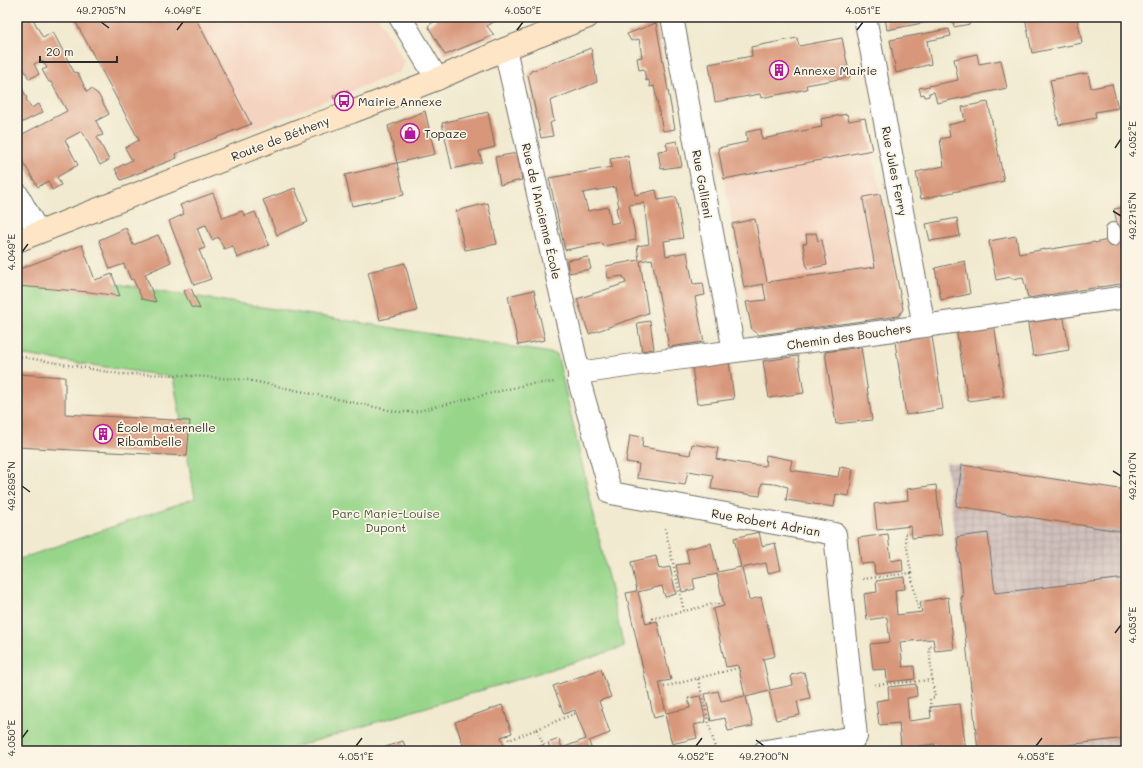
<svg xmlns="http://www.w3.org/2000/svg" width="1143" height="768" font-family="Mali,sans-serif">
	<defs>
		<pattern id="industrial-grid" width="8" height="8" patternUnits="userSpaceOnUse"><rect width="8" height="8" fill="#d0c0bc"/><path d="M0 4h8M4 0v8" fill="none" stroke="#b3a5a2"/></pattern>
	</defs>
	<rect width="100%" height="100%" fill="#fcf5e5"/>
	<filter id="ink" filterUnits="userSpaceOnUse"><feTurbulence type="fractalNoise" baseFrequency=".025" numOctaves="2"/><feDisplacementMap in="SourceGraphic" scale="8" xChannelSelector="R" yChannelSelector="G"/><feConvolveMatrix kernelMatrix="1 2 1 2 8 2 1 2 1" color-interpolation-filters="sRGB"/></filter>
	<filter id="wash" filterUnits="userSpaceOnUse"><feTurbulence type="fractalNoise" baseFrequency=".012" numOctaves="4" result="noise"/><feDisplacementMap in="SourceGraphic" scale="16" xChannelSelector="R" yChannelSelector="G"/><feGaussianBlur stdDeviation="0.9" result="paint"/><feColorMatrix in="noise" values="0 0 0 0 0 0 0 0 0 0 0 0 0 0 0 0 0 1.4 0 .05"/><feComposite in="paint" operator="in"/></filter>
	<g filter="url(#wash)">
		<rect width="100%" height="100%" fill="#f1ead0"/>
		<g fill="#f4d3c0">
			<polygon points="102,17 378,17 404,61 400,72 177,158"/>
			<polygon points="847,114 849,121 865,118 903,309 899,316 759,335 752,330 718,148 747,142 746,132 761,129 763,139 822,127 821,119"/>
		</g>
		<polygon fill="url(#industrial-grid)" points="946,462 1126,490 1126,751 978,751"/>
		<polygon fill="#97d58a" stroke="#61805a" points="17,268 557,354 624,647 282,751 17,751 17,560 195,498 173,377 17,354"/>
		<g id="blocks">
			<g fill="#d8977a" fill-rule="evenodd">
				<polygon points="32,17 43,38 53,32 74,72 78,73 87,92 91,89 98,94 109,114 96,121 103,135 97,137 109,160 100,165 82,131 65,140 78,165 57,177 61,185 52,190 48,181 38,187 17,152 17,137 67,111 51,82 49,82 42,70 47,68 42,60 34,64 39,74 29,79 23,67 17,70 17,25"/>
				<polygon points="73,17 195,17 251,124 175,154 177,158 121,180 115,169 132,160 125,148 139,140"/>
				<polygon points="434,17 502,17 487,26 494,35 445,55 428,26 436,20"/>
				<polygon points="885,17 936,17 937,20 887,30"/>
				<polygon points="952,17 969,17 970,24 954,27"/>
				<polygon points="1025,17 1077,17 1082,43 1032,53"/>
				<polygon points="656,23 675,129 663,131 654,86 650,87 649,80 646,81 644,69 639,70 637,58 642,57 639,39 631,41 627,34"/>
				<polygon points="949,29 951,36 927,41 931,64 896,73 890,40"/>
				<polygon points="797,38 799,46 842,38 850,77 806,85 807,89 761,98 760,94 715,102 709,64 752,56 751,47"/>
				<polygon points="591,48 597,82 550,101 554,121 550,123 553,136 541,138 528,75 531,71"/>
				<polygon points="977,54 979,64 1001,60 1007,88 937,103 934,92 929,93 929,96 925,97 924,94 921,95 919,88 958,80 954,59"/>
				<polygon points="1088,73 1091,88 1112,84 1118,108 1095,112 1096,118 1059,125 1050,80"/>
				<polygon points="17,79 27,98 26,99 31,108 39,104 43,112 17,125"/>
				<polygon points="347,90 349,94 334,99 333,96"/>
				<polygon points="988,102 1004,181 921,199 916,172 944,166 940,139 950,137 948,125 965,121 962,107"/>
				<polygon points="425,111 435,154 397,163 388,126"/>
				<polygon points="488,112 495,147 479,151 482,162 452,169 442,123"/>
				<polygon points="847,114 849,121 865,118 872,150 724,179 718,148 747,142 746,132 761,129 762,139 822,127 821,119"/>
				<polygon points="677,141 682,166 661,169 658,151 668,150 666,143"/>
				<polygon points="517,153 522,180 500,185 495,157"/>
				<path d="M628,156L635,195L656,190L658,200L676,197L683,238L664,241L666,256L687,252L693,284L703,283L705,295L695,297L704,342L669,347L652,259L640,261L648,313L589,334L577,299L626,283L623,276L608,278L606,266L639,260L637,246L649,244L644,203L629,205L636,240L603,246L602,243L565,250L549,178L612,167L610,159ZM615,187L619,207L616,208L619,222L611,224L608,207L588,211L583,193Z"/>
				<polygon points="397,163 404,195 352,206 345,175"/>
				<polygon points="295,188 308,222 277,235 263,200"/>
				<polygon points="213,193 223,218 242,211 245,216 255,212 269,245 237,258 233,246 224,249 218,237 212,240 206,225 197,228 205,248 199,250 211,279 194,285 169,221 184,214 180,205"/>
				<polygon points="880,194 903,309 899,316 759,335 752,330 746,302 766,300 763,284 744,288 732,224 755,219 767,282 875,267 863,199 864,197"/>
				<polygon points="488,203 497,244 465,250 456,211"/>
				<polygon points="1126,207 1126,245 1121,246 1126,270 1126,283 1028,298 1023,277 1012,279 1011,277 996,280 989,241 1016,236 1019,254 1045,249 1045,250 1095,242 1095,243 1120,237 1114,209"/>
				<polygon points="957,218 960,236 930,241 926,224"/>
				<polygon points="126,228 133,245 158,235 171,262 145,274 156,302 142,299 133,279 131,280 124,264 110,269 99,240"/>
				<polygon points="816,233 818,241 822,240 827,265 807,269 803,244 807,243 806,235"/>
				<polygon points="82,245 95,280 112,274 120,296 89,292 17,286 17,270"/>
				<polygon points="588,257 591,269 569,273 567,260"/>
				<polygon points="965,261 970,294 941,300 935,268"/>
				<polygon points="405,263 417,311 380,320 368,272"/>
				<polygon points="191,288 200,309 191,307 184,291"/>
				<polygon points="534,290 545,340 518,345 508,296"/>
				<polygon points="1063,312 1069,350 1033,356 1027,318"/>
				<polygon points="650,321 654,349 642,351 637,323"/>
				<polygon points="994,322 1004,396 968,401 956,328"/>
				<polygon points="932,336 943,409 906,415 895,342"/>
				<polygon points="861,347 872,420 836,424 825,352"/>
				<polygon points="798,356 804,393 769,398 763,361"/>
				<polygon points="729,361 734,399 697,404 692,366"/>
				<polygon points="17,374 65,377 65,414 190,421 187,456 17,447"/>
				<polygon points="630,435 643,437 642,447 690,455 692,444 718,448 716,459 740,463 765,466 766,455 792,460 790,470 838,477 840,467 853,469 849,496 836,494 834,507 786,500 788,487 775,484 762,483 760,496 711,489 713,475 688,471 685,485 637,478 639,464 626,462"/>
				<polygon points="962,465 1126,490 1126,532 956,506"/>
				<polygon points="936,485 942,535 912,538 911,526 877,530 874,504 908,500 907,489"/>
				<polygon points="759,532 762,546 775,543 781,570 768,573 766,563 742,568 749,600 761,597 768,627 775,656 763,659 770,690 793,685 791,675 804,672 810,698 797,701 800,715 776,720 769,691 746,697 753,726 728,731 725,718 711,721 705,694 718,691 721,701 745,696 738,665 726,667 713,609 724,606 717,574 693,579 695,589 682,592 676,565 689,563 686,549 711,543 718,572 741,567 734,538"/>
				<polygon points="988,533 995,593 1126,578 1126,672 1125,672 1126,738 1058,746 1058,751 978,751 961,597 963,597 957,537"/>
				<polygon points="888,534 891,561 902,559 903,571 875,574 874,563 861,564 858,538"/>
				<polygon points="656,556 659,569 670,567 676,594 665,597 662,586 638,592 646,624 657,621 671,680 659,682 666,713 690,708 688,698 700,696 706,722 694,725 697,738 672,744 665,715 654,718 626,593 637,591 631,562"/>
				<polygon points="904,577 905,589 895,590 897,615 922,612 920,602 948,597 954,649 935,651 933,639 900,642 903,667 914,666 915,679 887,682 886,669 873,670 870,644 890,642 887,617 867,620 864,594 877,592 876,581"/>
				<polygon points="601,669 611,697 599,701 610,733 589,741 592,751 551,751 548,743 559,739 562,748 586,739 575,710 564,714 553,686"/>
				<polygon points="916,684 917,696 907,698 909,721 931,718 930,707 960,704 966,751 935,751 935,744 912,747 912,751 882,751 881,749 901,747 899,723 879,725 876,701 889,699 888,687"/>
				<polygon points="502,705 512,733 501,737 506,751 478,751 476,746 465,750 455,722"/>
				<polygon points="403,741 407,751 375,751 380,749"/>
				<polygon points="542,746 544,751 532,751 532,749"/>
			</g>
		</g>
	</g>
	<g filter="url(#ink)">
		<use href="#blocks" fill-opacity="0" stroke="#706e65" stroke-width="1"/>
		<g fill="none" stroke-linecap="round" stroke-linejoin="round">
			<defs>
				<polyline id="service" points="1113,230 1113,239"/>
				<g id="minor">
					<polyline points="400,17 437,79"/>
					<polyline points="672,17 734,351"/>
					<polyline points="865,17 924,326"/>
					<polyline points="505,49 579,373"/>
					<polyline points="17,194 38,232"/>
					<polyline points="765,751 856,737 835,534 611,493 579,381 579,373 660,361 924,326 1126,297"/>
				</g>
				<polyline id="secondary" points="17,241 302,129 352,112 437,79 505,49 588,17"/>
			</defs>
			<use href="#service" stroke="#706e65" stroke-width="16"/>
			<use href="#minor" stroke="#706e65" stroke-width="24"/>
			<use href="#secondary" stroke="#706e65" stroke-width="24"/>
			<g stroke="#706e65" stroke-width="2.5" stroke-dasharray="1 3" stroke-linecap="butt">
				<polyline points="17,356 120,374 179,375 248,380 398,412 414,412 529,384 556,382"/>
				<polyline points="665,528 684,611"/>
				<polyline points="911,573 919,613"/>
				<polyline points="863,579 911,573 905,534 912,532"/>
				<polyline points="651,622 651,619 718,603 718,607"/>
				<polyline points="698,679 716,751"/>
				<polyline points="875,685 932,680"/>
				<polyline points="660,688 738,668"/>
				<polyline points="931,712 930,699 935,698 932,680 929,646 934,646"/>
				<polyline points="537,729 576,713"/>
				<polyline points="507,735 509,740 537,729 546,751"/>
				<polyline points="471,751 477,748"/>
			</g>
			<use href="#service" stroke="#fff" stroke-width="14"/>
			<use href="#minor" stroke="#fff" stroke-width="22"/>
			<use href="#secondary" stroke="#fde5c5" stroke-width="22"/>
		</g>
	</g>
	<path fill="none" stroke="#2b2b2b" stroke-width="1.5" d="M101,22L109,28M177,30L183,22M517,30L523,22M857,30L863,22M1115,148L1121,139M1113,211L1121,216M22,252L28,244M1113,471L1121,476M22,486L30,492M1115,633L1121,625M22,738L28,730M756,740L764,746M356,746L362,738M696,746L702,738M1036,746L1042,738"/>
	<defs>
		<symbol id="building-ring" viewBox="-11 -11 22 22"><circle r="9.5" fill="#fcf5e5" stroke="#b5179e" stroke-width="1.5"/><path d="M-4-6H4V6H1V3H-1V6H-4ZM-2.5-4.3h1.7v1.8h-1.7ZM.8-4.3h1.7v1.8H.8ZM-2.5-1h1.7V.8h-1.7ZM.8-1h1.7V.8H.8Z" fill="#b5179e"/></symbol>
		<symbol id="bus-ring" viewBox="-11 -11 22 22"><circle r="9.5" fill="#fcf5e5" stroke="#b5179e" stroke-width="1.5"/><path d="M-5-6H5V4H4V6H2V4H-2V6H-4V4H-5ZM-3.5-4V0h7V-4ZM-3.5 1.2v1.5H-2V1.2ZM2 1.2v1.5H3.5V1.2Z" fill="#b5179e"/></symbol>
		<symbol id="shop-ring" viewBox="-11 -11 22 22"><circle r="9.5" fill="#fcf5e5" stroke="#b5179e" stroke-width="1.5"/><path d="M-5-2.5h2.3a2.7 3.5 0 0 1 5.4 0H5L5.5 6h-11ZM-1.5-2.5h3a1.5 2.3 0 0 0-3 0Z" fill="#b5179e"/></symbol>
	</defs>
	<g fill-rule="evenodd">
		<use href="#building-ring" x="768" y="59" width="22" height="22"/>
		<use href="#bus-ring" x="333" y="90" width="22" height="22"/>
		<use href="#shop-ring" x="399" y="122" width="22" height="22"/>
		<use href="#building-ring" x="92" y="423" width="22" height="22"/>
	</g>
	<g text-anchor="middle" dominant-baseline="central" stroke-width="3.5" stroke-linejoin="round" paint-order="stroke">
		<g font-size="12" fill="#2b2b2b" stroke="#fcf5e5" text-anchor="start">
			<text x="793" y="70">Annexe Mairie</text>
			<text x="358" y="101">Mairie Annexe</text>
			<text x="424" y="133">Topaze</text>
			<text x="117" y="427">École maternelle<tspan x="117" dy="14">Ribambelle</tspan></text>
		</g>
		<g font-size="12" fill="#2b2b2b" stroke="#fcf5e5">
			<text transform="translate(280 138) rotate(-21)">Route de Bétheny</text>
			<text transform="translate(895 171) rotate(79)">Rue Jules Ferry</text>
			<text transform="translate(703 184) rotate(80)">Rue Gallieni</text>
			<text transform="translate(542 211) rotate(77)">Rue de l'Ancienne École</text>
			<text transform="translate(849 336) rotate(-8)">Chemin des Bouchers</text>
			<text transform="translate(766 522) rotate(10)">Rue Robert Adrian</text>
		</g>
		<g font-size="12" fill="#465643" stroke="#fcf5e5">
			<text x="386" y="513">Parc Marie-Louise<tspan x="386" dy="14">Dupont</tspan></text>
		</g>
	</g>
	<rect width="1143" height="768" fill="none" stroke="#fcf5e5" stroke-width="44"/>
	<path d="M40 56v6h77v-6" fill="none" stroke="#2b2b2b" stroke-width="2"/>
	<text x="46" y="56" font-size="12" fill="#2b2b2b" stroke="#fcf5e5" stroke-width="3" paint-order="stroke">20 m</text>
	<rect x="22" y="22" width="1099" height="724" fill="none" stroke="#2b2b2b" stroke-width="1.5"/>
	<g font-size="10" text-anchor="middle" fill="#2b2b2b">
		<text x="101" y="14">49.2705°N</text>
		<text x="183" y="14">4.049°E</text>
		<text x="523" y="14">4.050°E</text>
		<text x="863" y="14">4.051°E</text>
		<text transform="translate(1132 139) rotate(-90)" y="4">4.052°E</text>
		<text transform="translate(1132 216) rotate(-90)" y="4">49.2715°N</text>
		<text transform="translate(11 252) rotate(-90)" y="4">4.049°E</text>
		<text transform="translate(1132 476) rotate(-90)" y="4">49.2710°N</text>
		<text transform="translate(11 486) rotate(-90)" y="4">49.2695°N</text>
		<text transform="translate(1132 625) rotate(-90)" y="4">4.053°E</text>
		<text transform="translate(11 738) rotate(-90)" y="4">4.050°E</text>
		<text x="356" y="760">4.051°E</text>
		<text x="696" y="760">4.052°E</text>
		<text x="764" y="760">49.2700°N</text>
		<text x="1036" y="760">4.053°E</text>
	</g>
</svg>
